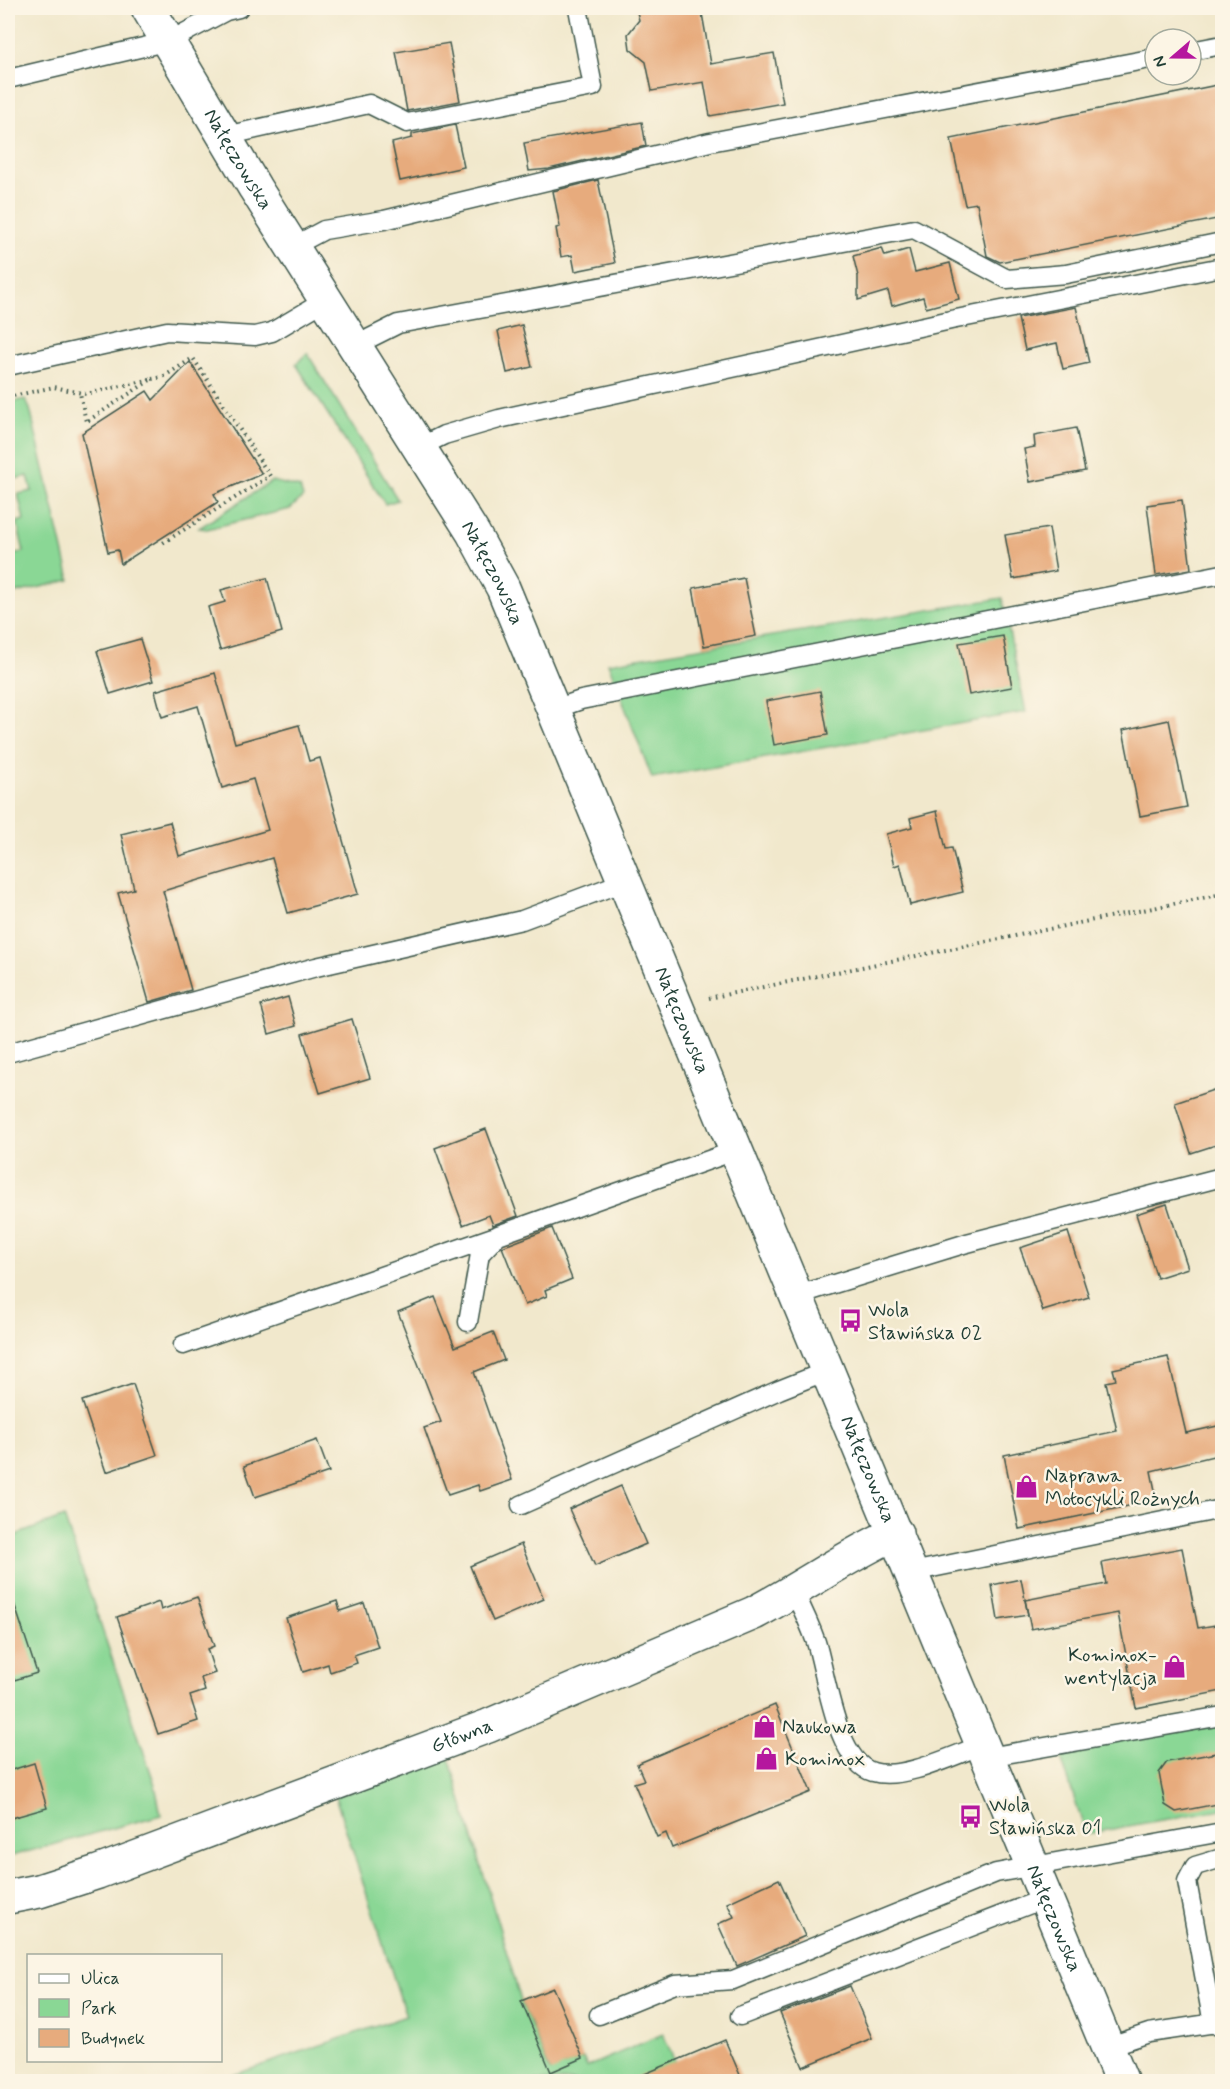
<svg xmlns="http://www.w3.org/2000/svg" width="1230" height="2089" font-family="Mynerve,sans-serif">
	<rect width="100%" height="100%" fill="#fcf5e5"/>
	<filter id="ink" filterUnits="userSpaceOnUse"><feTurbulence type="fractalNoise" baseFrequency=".0167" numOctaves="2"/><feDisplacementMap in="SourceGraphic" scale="12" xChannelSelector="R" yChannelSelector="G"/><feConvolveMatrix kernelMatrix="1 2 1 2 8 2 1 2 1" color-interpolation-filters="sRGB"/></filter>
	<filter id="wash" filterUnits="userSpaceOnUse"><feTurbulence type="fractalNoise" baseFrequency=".008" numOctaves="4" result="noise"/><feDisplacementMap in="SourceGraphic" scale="24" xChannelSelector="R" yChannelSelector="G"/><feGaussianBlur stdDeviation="1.35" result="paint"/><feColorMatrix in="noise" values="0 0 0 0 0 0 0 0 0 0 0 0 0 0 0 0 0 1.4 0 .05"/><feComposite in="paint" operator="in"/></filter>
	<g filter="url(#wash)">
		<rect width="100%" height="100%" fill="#f1e8cc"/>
		<g fill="#8ad795" stroke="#548a64" stroke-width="1.5">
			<polygon points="307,353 398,500 385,504 296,364"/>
			<polygon points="25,399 30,409 70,580 8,595 8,556 24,552 17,522 24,520 18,494 32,491 28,476 14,479 8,455 8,403"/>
			<polygon points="272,481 300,488 303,497 290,509 207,529 199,528"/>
			<polygon points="1002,598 1026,712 652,778 608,663"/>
			<polygon points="64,1517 155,1785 161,1815 8,1857 8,1538"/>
			<polygon points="1222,1714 1222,1809 1086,1834 1057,1746"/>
			<polygon points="449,1758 521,2001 550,2071 583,2058 587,2067 663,2034 683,2081 213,2082 406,2016 335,1796"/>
		</g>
		<g id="blocks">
			<g fill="#e7ab7d">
				<polygon points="636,8 701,8 711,64 774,53 783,103 710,116 704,82 652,91 646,62 630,49 628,34 639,20"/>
				<polygon points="449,43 460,101 407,111 396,52"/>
				<polygon points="1222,84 1222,218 1000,262 987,256 977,203 965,205 951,139"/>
				<polygon points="642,122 646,146 549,169 529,171 524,143"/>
				<polygon points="455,125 464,167 400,181 392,143 412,138 412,134"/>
				<polygon points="598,180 615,263 575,271 572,255 561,257 556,228 560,227 553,191"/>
				<polygon points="882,248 885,256 909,249 915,272 950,263 959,299 926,308 923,297 892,306 888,291 858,300 858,276 853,256"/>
				<polygon points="1076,307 1089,363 1063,369 1057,343 1025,350 1018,318"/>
				<polygon points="522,325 532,367 507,373 498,331"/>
				<polygon points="190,362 262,474 214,494 218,502 121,564 118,550 108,552 82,433 147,391 153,400"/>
				<polygon points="1076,428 1085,471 1030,482 1024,449 1035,447 1034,436"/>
				<polygon points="1182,500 1191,569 1156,575 1147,505"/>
				<polygon points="1049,528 1056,571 1013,579 1005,535"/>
				<polygon points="267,578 282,632 220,650 208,607 225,602 221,590"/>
				<polygon points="744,578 756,636 704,646 693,588"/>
				<polygon points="1003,636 1012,687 969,695 959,643"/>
				<polygon points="140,639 153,681 110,694 97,651"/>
				<polygon points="215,673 235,743 299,725 309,761 320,758 358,894 288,913 272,858 163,891 191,990 149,1002 118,893 134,889 121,834 170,822 179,856 268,830 253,779 222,788 198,706 162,717 155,691"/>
				<polygon points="820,691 828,735 774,745 766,701"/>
				<polygon points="1169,720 1187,807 1140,816 1123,730"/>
				<polygon points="937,811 946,849 952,848 963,892 910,905 900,864 894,866 886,834 912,827 910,818"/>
				<polygon points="288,997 296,1026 269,1034 261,1005"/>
				<polygon points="352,1019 370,1078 320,1093 302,1034"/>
				<polygon points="1222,1087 1222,1143 1191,1153 1175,1103"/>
				<polygon points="486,1129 518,1216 493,1225 489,1215 463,1225 435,1148"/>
				<polygon points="1167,1204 1188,1268 1157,1278 1136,1214"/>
				<polygon points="552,1228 572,1279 545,1290 547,1296 525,1305 502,1247"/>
				<polygon points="1068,1232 1089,1297 1043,1311 1020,1248"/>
				<polygon points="435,1297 455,1347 493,1332 504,1360 474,1372 512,1480 480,1491 478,1485 448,1495 424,1428 441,1422 398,1312"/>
				<polygon points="1168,1357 1186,1433 1222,1425 1222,1454 1151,1471 1157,1500 1019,1529 1004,1455 1117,1431 1106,1382 1116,1380 1113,1369"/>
				<polygon points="133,1384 157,1455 106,1472 82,1401"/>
				<polygon points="317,1440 329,1472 255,1497 244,1466"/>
				<polygon points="621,1486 646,1544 595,1566 569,1509"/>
				<polygon points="521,1544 544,1599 493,1621 470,1566"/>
				<polygon points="1182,1548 1198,1628 1222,1624 1222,1691 1136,1708 1118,1613 1031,1629 1025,1600 1106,1584 1102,1563"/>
				<polygon points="1021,1579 1028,1615 998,1620 992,1585"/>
				<polygon points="197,1597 214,1646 207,1649 215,1673 201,1678 205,1691 190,1696 198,1721 158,1734 117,1617 159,1602 161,1610"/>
				<polygon points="13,1600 37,1673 8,1682 8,1601"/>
				<polygon points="337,1601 340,1611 364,1603 378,1647 354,1655 357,1663 330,1672 328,1664 303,1672 286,1618"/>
				<polygon points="775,1705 811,1792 672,1848 666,1833 657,1837 634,1783 644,1780 637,1764"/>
				<polygon points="1222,1752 1222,1803 1176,1812 1165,1805 1159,1773 1167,1762"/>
				<polygon points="34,1763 47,1808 8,1819 8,1771"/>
				<polygon points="779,1879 805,1936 737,1966 718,1924 734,1917 727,1903"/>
				<polygon points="850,1986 872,2038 803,2067 780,2013"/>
				<polygon points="553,1988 583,2058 551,2072 521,2001"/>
				<polygon points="725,2040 743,2082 628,2082 628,2081"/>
			</g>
		</g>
	</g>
	<g filter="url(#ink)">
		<use href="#blocks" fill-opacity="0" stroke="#3e574b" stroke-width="1.5"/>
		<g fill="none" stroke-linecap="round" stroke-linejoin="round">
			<defs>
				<g id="service">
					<polyline points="1191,51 1222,45"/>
					<polyline points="8,79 169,41 226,11 239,8"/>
					<polyline points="225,136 369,104 407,123 593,87 578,8"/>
					<polyline points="292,247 324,230 384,220 710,142 1155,58"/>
					<polyline points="354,346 398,324 914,229 1007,279 1066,274 1222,242"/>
					<polyline points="8,366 167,331 255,336 272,332 326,300"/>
					<polyline points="418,448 444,435 499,419 951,320 1222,267"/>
					<polyline points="555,709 581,700 1222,574"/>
					<polyline points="8,1053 316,967 522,920 626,881"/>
					<polyline points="798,1295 967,1243 1222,1177"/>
					<polyline points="468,1322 480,1254 498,1235 737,1150"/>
					<polyline points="183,1345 493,1237"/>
					<polyline points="521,1505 779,1390 829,1370"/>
					<polyline points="912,1572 1222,1509"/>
					<path d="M794,1592C802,1608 810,1625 816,1642C826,1673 836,1762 873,1772C902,1781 954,1755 982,1745"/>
					<polyline points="988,1757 1222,1716"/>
					<polyline points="599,2015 675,1984 733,1980 996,1873 1222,1832"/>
					<polyline points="740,2016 1046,1898"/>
					<polyline points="1213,2024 1187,1881 1195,1866 1222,1858"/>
					<polyline points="1107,2047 1149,2033 1222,2022"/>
				</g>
				<g id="minor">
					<path id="s1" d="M8,1897L39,1891L98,1872L488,1726L754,1613C803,1587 846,1556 896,1533"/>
				</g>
				<g id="secondary">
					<path id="s2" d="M148,8L255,188L473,533L503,588L1122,2082"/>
				</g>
			</defs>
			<use href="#service" stroke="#3e574b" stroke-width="21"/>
			<use href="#minor" stroke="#3e574b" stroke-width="36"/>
			<use href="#secondary" stroke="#3e574b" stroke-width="36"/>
			<g stroke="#3e574b" stroke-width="4" stroke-dasharray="1.5 4.5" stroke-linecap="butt">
				<polyline points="152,379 163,377 193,358 270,476 161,544"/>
				<polyline points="8,397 54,387 86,394 152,379 86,422 80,393"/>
				<polyline points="709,998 1222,894"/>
			</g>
			<use href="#service" stroke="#fff" stroke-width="18"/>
			<use href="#minor" stroke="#fff" stroke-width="33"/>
			<use href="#secondary" stroke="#fff" stroke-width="33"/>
		</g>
	</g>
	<defs>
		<symbol id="bus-bare" viewBox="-9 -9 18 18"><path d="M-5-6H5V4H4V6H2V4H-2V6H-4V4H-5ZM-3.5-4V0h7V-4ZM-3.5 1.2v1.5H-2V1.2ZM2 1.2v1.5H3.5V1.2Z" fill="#b5179e" stroke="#fcf5e5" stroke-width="2.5" paint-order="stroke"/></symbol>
		<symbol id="shop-bare" viewBox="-9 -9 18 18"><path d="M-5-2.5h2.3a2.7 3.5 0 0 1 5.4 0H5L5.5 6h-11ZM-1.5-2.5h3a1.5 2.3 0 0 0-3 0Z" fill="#b5179e" stroke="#fcf5e5" stroke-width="2.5" paint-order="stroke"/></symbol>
	</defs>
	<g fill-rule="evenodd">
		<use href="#bus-bare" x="834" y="1304" width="33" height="33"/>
		<use href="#shop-bare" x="1010" y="1470" width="33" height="33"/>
		<use href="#shop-bare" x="1158" y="1650" width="33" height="33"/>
		<use href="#shop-bare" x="748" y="1710" width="33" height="33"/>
		<use href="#shop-bare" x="750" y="1742" width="33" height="33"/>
		<use href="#bus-bare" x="954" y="1800" width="33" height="33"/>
	</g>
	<g text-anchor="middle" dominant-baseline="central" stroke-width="5" stroke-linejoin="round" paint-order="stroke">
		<g font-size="20" fill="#1f3d34" stroke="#fcf5e5">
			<text stroke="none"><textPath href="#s2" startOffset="176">Nałęczowska</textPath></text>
			<text stroke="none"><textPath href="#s2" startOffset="662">Nałęczowska</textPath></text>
			<text stroke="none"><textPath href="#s2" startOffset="1148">Nałęczowska</textPath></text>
			<text stroke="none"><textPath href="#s2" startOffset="1634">Nałęczowska</textPath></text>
			<text stroke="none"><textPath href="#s1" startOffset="482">Główna</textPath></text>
			<text stroke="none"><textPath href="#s2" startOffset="2120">Nałęczowska</textPath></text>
		</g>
		<g font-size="20" fill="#1f3d34" stroke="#fcf5e5" text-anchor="start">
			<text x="868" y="1310">Wola<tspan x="868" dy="23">Sławińska 02</tspan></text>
			<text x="1045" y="1476">Naprawa<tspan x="1045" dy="23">Motocykli Rożnych</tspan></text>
			<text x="1157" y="1655" text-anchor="end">Kominox-<tspan x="1157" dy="23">wentylacja</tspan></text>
			<text x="782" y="1727">Naukowa</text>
			<text x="785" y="1759">Kominox</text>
			<text x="989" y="1805">Wola<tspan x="989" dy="23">Sławińska 01</tspan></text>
		</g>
	</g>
	<rect width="1230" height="2089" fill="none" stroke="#fcf5e5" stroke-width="30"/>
	<rect x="27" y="1954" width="195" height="108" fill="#fcf5e5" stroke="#a4ab9e" stroke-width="1.5"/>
	<rect x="39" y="1974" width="30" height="9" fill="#ffffff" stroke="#a4ab9e" stroke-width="1.5"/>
	<text x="81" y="1984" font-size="18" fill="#1f3d34">Ulica</text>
	<rect x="39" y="1999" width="30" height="18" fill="#8ad795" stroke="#a4ab9e" stroke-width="1.5"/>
	<text x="81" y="2014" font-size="18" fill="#1f3d34">Park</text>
	<rect x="39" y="2029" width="30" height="18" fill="#e7ab7d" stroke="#a4ab9e" stroke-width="1.5"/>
	<text x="81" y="2044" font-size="18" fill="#1f3d34">Budynek</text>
	<g transform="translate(1173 57) rotate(250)"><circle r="28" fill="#fcf5e5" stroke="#a4ab9e" stroke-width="1.5"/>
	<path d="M0-4.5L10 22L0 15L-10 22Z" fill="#b5179e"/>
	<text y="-9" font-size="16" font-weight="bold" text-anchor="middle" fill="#1f3d34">N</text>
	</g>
</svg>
